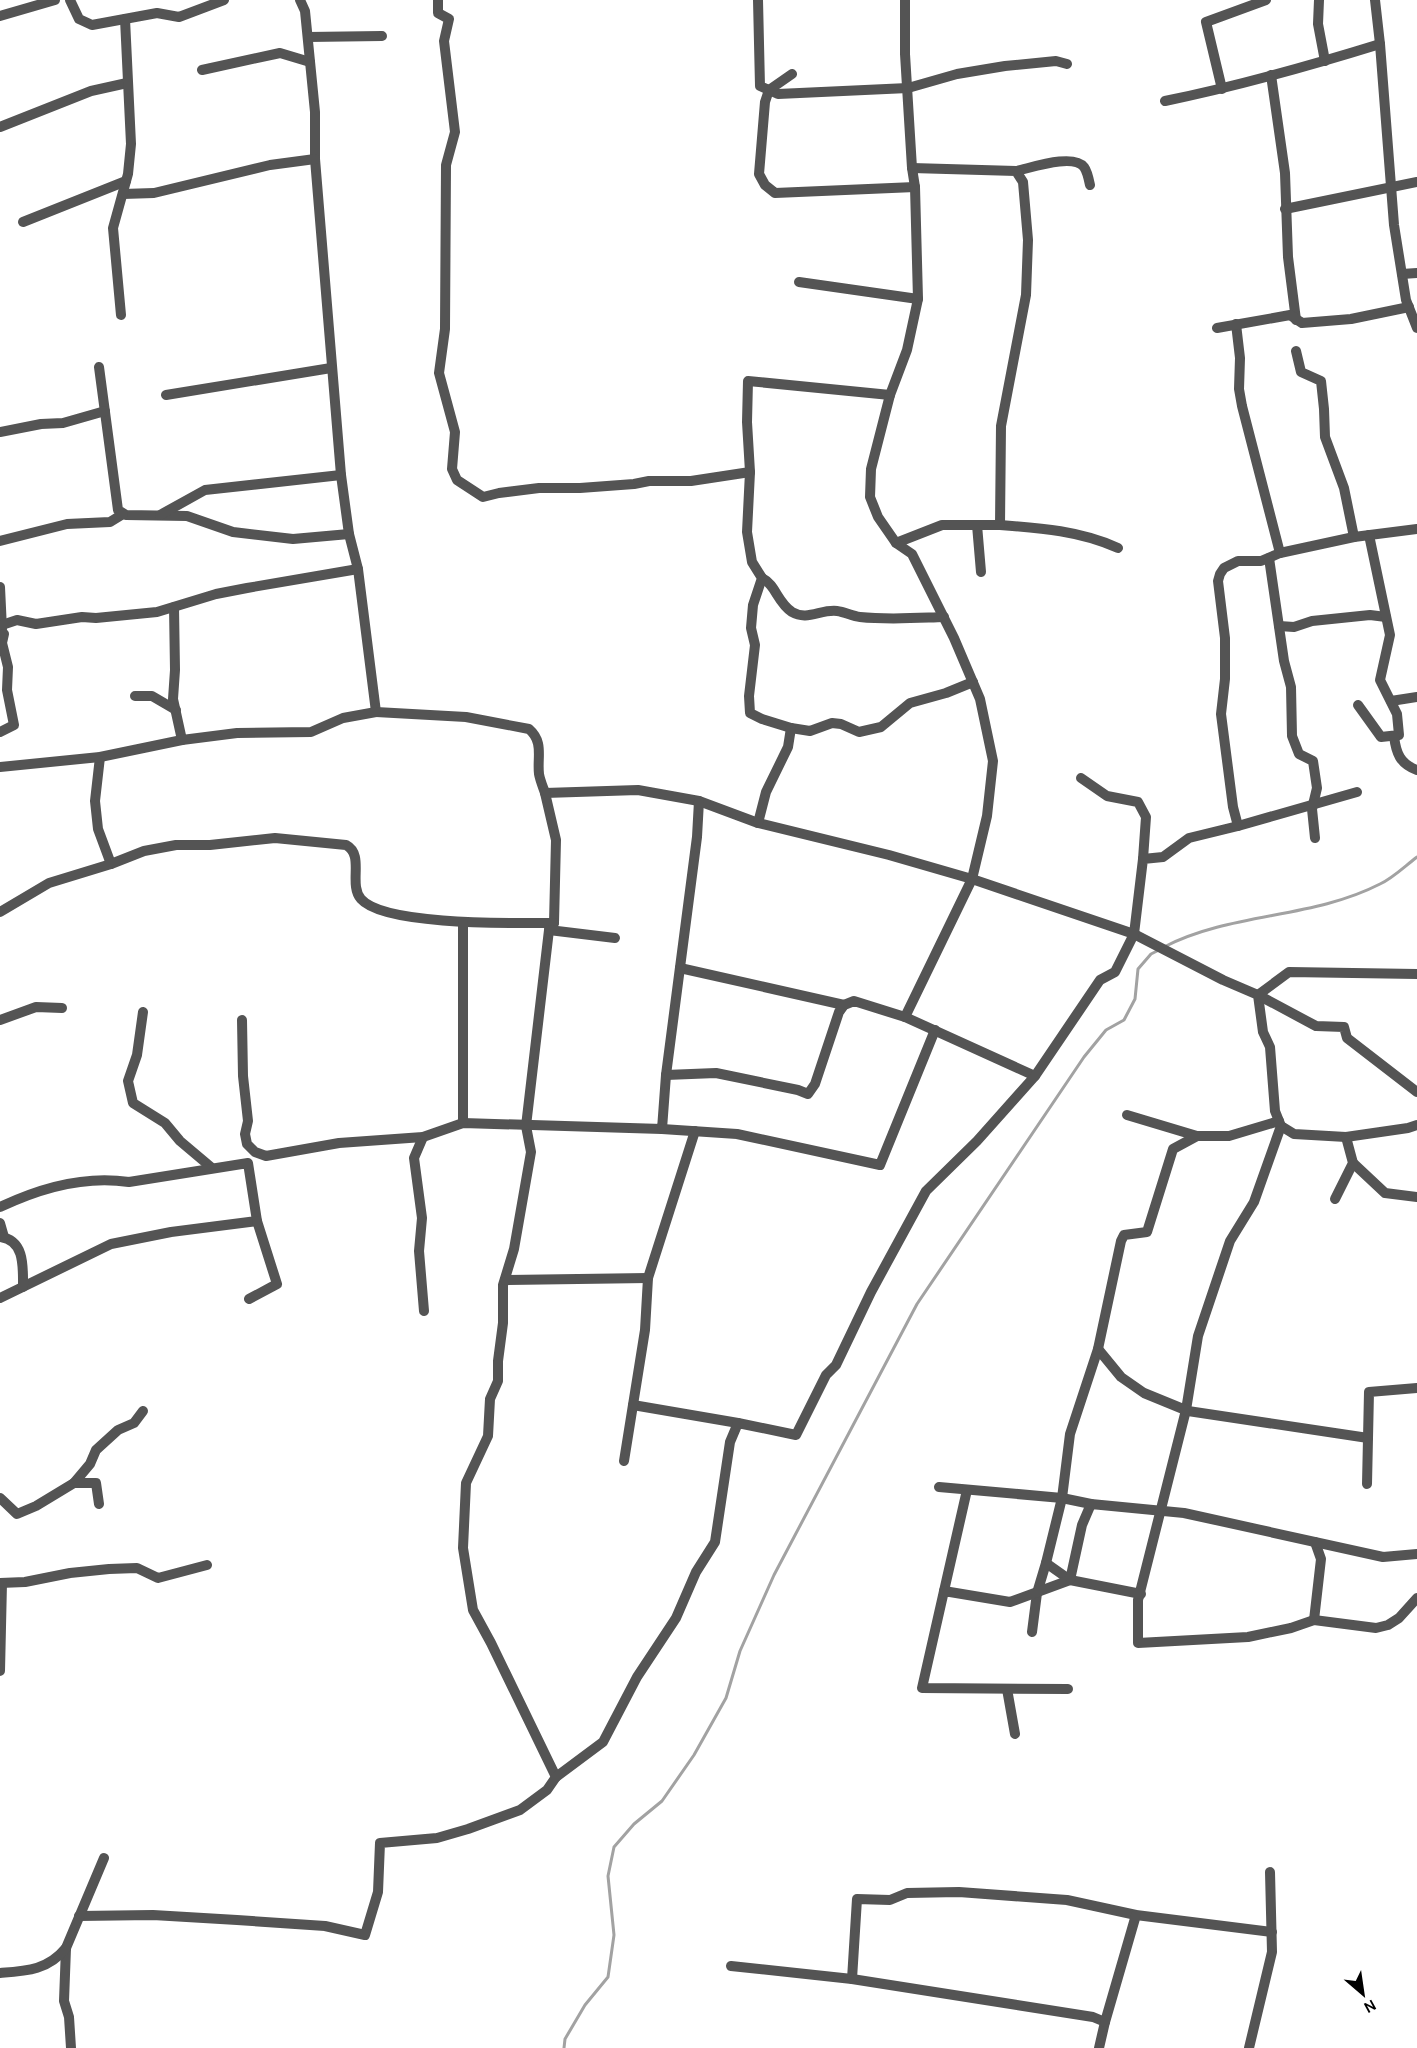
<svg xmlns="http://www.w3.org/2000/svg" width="1417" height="2048" font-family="Karla,sans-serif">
	<rect width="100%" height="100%" fill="#fff"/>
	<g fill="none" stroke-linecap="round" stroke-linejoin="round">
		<g stroke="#a2a2a2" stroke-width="3">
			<path d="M1164,947C1232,912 1312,919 1380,884C1393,878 1405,866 1417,857"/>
			<polyline points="564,2048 565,2039 585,2005 608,1977 614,1935 608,1876 614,1847 634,1824 662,1801 694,1755 726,1698 740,1651 774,1575 917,1304 1084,1057 1106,1030 1124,1020 1135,999 1138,969 1151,954 1159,950"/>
		</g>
		<g stroke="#545454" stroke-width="10">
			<polyline points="70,0 79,19 92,25 157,13 179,17 224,0"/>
			<path d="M300,0L305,11L315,112V159L341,475L349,534L358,569L376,712L466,717L529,729C544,742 537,757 539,774C540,780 543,787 545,793L638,790L699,801L758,823L889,855L972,879L1134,934L1223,980L1258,995L1263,1032L1270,1047L1275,1111L1281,1126L1294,1134L1346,1137L1408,1128L1417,1125"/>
			<polyline points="438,0 438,13 449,19 444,41 455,132 446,165 445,329 439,373 455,432 452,469 457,480 483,497 499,493 539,488 580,488 634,484 649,481 691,481 750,472 747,422 748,381 890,395"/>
			<polyline points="758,0 760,86 778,94 908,88 957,74 1005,66 1056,61 1067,64"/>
			<polyline points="1319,0 1318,24 1325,61"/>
			<polyline points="1375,0 1380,44 1394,225 1406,300 1417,328"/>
			<polyline points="0,16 55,0"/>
			<polyline points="308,37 382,36"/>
			<polyline points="202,70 280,53 310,62"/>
			<polyline points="792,74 769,90 765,102 759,174 765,185 775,193 915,187"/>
			<polyline points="1271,75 1285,173 1288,257 1296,320"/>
			<polyline points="1222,89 1206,22 1266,0"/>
			<path d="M1165,101C1238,86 1309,66 1380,44"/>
			<polyline points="0,127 91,91 127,83"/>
			<path d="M1016,171C1031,168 1073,153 1084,167C1087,171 1089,180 1090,185"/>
			<polyline points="123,194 154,193 270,165 315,159"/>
			<polyline points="1285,209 1417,182"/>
			<polyline points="23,222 126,181"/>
			<polyline points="1402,274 1417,273"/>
			<polyline points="799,282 918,299"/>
			<polyline points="121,315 113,228 128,174 131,144 125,19"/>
			<polyline points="1236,324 1240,358 1239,389 1242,406 1280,553"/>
			<polyline points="1217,328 1290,315 1302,323 1351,319 1409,307"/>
			<polyline points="1296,351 1301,372 1321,381 1324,409 1325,437 1344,488 1354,537"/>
			<polyline points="99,367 118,510 126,515 187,516 233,532 293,539 349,534"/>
			<polyline points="166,395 331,368"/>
			<polyline points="0,432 41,424 63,423 105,411"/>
			<polyline points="750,472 747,532 752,562 762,578 753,605 751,628 755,645 749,696 750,713 762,719 791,728 810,731 832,723 841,724 859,732 881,727 910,703 946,693 973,682"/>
			<polyline points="160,515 205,490 341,475"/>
			<polyline points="977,525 981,572"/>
			<path d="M1000,525C1041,528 1081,531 1118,548"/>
			<polyline points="0,541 67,524 110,522 123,514"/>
			<polyline points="896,543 942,525 1000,525 1001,426 1026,295 1028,240 1023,182 1016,171 912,168"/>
			<polyline points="1269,558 1284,661 1291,687 1292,736 1299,754 1313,761 1317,788 1312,809 1315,838"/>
			<path d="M762,578C776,585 777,602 792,612C807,621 821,609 837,611C845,612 852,616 860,617C888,620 915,618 944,617"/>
			<polyline points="0,587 2,629"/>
			<polyline points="174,607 175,670 173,699 182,740"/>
			<polyline points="2,625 17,620 36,624 82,617 96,618 157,612 216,594 247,588 358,569"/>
			<polyline points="1279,626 1294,627 1312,621 1370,615 1386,617"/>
			<polyline points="135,696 152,696 176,710"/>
			<polyline points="1391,701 1417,697"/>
			<polyline points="1358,705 1381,737 1399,735 1397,714 1380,680 1390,635 1369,535"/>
			<polyline points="0,732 14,725 7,690 8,667 2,643 4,634"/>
			<path d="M1394,736C1396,753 1400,764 1417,770"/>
			<polyline points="100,757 95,801 98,829 111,864"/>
			<polyline points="0,767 100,757 182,740 237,733 311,732 343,718 376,712"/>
			<polyline points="1081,778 1107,796 1138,802 1146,817 1143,859"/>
			<polyline points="545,793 556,840 554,923 549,930 526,1126 531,1152 514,1249 503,1285 503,1323 498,1361 498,1381 490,1399 488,1436 466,1483 463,1548 473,1610 491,1643 556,1777"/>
			<polyline points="758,823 766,792 788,747 791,728"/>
			<polyline points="1238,826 1357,792"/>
			<path d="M0,912L49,883L111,864L144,851L176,845H210L275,838L346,845C365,855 348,884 361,899C384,926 517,923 554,923"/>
			<polyline points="549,930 615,938"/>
			<polyline points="680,968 844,1005"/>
			<polyline points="1417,974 1289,972 1258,995 1316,1026 1344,1027 1347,1038 1417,1092"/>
			<polyline points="143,1012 137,1055 128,1081 133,1103 165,1123 180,1141 212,1168"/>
			<polyline points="905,1017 972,879 987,816 993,761 980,699 954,638 912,554 896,543 878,517 870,497 871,469 890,395 907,350 918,299 915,187 912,168 905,54 905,0"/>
			<polyline points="0,1020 36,1007 62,1008"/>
			<polyline points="242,1020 243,1076 248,1121 245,1134 247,1144 255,1152 266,1156 339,1143 423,1137 463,1123 662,1129 666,1075 697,837 699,801"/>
			<polyline points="666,1075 716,1073 798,1090 808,1094 815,1084 839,1012 844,1005 854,1001 905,1017 1035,1076"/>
			<polyline points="1127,1115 1197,1136"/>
			<polyline points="463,1123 463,923"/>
			<polyline points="1281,1126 1254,1202 1230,1241 1198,1336 1186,1410 1138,1600 1138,1643 1248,1637 1291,1628 1314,1620 1376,1628 1388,1625 1399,1618 1417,1598"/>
			<polyline points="662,1129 737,1134 880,1165 935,1030"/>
			<polyline points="423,1137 414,1158 422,1218 419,1251 424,1311"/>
			<polyline points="1353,1163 1385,1193 1417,1197"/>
			<polyline points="1335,1199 1353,1163 1346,1137"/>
			<path d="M0,1207C40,1188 84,1175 129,1182L248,1163L257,1221L171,1232L111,1244L0,1298"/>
			<polyline points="0,1223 4,1237"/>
			<path d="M0,1237C25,1240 23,1267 23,1287"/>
			<polyline points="505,1280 648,1278"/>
			<polyline points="249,1299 277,1284 257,1221"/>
			<polyline points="1098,1349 1121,1377 1144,1393 1188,1411 1368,1438"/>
			<polyline points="633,1405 738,1423"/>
			<polyline points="624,1461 645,1330 648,1278 695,1131"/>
			<polyline points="74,1483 90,1464 96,1450 118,1430 134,1423 143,1411"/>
			<polyline points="1367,1484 1369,1392 1417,1388"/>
			<polyline points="939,1487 1062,1498 1091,1504"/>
			<polyline points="0,1498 17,1514 36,1506 74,1483 96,1483 99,1504"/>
			<polyline points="1046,1563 1070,1580 1141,1594"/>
			<polyline points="0,1583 25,1582 70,1573 109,1569 137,1568 158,1578 207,1565"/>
			<polyline points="944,1591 967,1490"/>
			<polyline points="1314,1620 1321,1559 1315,1542"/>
			<polyline points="1032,1632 1037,1593 1046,1563 1062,1498 1070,1434 1098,1349 1121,1241 1124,1235 1147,1232 1173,1149 1197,1136 1229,1136 1279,1121"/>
			<polyline points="0,1671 2,1583"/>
			<polyline points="1007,1689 1015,1734"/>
			<polyline points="1068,1689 922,1688 944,1591 1010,1602 1070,1580 1082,1525 1091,1504 1184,1513 1383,1557 1417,1554"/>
			<polyline points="79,1916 153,1915 237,1920 325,1926 365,1935 378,1892 380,1843 437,1838 468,1829 520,1810 547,1790 556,1777 603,1742 637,1677 676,1618 696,1572 715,1542 730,1442 738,1423 796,1435 826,1375 836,1365 871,1292 926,1191 977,1141 1035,1076 1100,980 1115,972 1134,934 1143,859 1163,857 1189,838 1238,826 1233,807 1221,714 1225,679 1225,638 1218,581 1220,574 1224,568 1238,561 1261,561 1280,553 1354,537 1417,529"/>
			<polyline points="66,1948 64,2001 69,2017 71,2048"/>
			<polyline points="731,1966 852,1979 1093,2017 1105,2022 1099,2048"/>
			<path d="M0,1973C27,1971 48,1970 66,1948L104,1858"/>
			<polyline points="852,1979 857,1899 890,1900 907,1893 959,1892 1067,1900 1136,1915 1272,1932"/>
			<polyline points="1105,2022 1136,1915"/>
			<polyline points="1249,2048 1272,1952 1270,1872"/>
		</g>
	</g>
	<g transform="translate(1363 1994) rotate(151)" stroke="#ffffff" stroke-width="4.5" paint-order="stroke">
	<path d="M0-4.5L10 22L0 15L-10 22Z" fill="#000000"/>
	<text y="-9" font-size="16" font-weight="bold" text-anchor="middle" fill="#000000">N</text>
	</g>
</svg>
